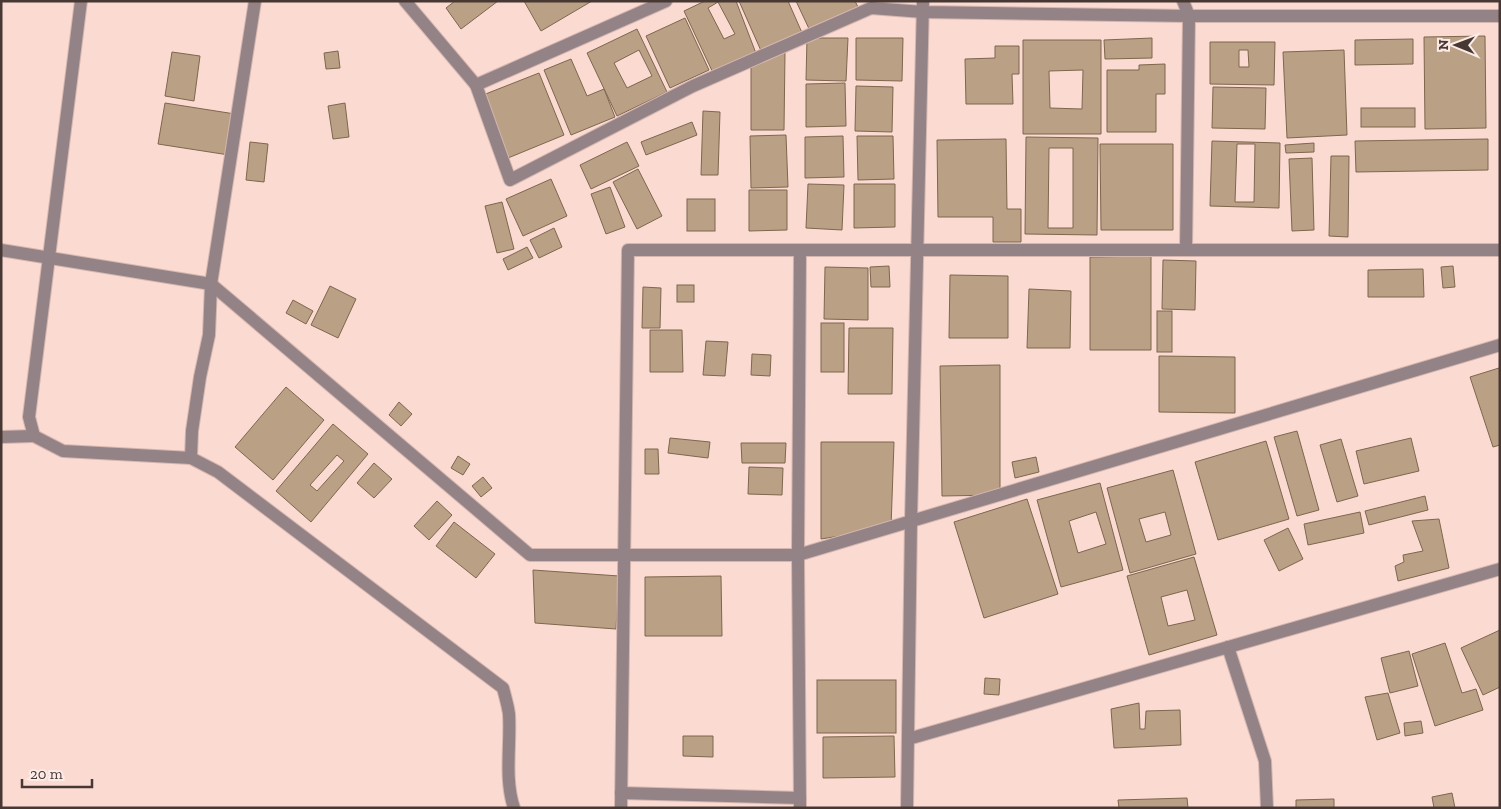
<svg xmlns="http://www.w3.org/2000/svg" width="1501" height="809" font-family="'Zilla Slab',serif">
	<rect width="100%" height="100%" fill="#fbdad2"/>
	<g fill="#baa085" stroke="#7f664d" fill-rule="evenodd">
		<polygon points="455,1 498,1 461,29 446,8"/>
		<polygon points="524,1 592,1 541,31"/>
		<path d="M705,1H736L757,56L714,75L684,11ZM718,2L735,34L724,39L708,8Z"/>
		<polygon points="739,1 788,1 803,35 762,53"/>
		<polygon points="796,1 855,1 860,11 811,33"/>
		<polygon points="685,18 709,70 670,88 646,36"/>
		<path d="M637,29L667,92L617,116L587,53ZM639,50L652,76L627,88L614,63Z"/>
		<polygon points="1485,36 1486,128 1425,129 1424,37"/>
		<polygon points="807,38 848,38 846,81 806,80"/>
		<polygon points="856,38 903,38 902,81 856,80"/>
		<polygon points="1152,38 1152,58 1105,59 1104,40"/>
		<polygon points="1413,39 1413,64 1355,65 1355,40"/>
		<path d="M1023,40H1101V134H1023ZM1083,70L1082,109L1050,108L1049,71Z"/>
		<path d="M1210,42H1275L1274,85L1210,84ZM1239,50H1248L1249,67H1239Z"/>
		<polygon points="995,46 1019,46 1019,74 1012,74 1013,104 966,104 965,59 995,58"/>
		<polygon points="1344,50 1347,135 1287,138 1283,52"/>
		<polygon points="338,51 340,68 326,69 324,53"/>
		<polygon points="172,52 200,56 194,101 165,96"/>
		<polygon points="785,52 784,130 751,130 751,65"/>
		<polygon points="571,59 587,96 604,89 615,117 571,135 544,70"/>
		<polygon points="1165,64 1165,94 1156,94 1156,132 1107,132 1107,70 1139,70 1139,65"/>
		<polygon points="539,73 564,135 508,158 483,95"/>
		<polygon points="845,83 846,126 806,127 806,84"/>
		<polygon points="856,86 893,87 892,132 855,131"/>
		<polygon points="1213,87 1266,88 1265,129 1212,128"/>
		<polygon points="165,103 235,114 229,155 158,144"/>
		<polygon points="345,103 349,137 333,139 328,106"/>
		<rect x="1361" y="108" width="54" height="19"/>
		<polygon points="703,111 720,112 718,175 701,175"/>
		<polygon points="692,122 697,135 646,155 641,142"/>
		<polygon points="786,135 788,187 751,188 750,136"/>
		<polygon points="843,136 844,177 805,178 805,137"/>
		<polygon points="857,136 893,136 894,179 858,180"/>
		<path d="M1026,137L1098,138L1097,235L1025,234ZM1049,148H1073V228H1048Z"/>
		<polygon points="1006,139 1007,209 1021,209 1021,242 993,242 993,217 938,217 937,140"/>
		<polygon points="1488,139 1488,170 1356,172 1355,141"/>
		<path d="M1212,141L1280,143L1279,208L1210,206ZM1237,144H1255L1254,202H1235Z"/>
		<polygon points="250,142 268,144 264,182 246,180"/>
		<polygon points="627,142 639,166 591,189 580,165"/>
		<polygon points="1314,143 1314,152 1286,153 1285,145"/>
		<polygon points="1100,144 1173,144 1173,230 1101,230"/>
		<polygon points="1331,156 1349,156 1348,237 1329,236"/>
		<polygon points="1312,158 1314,230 1292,231 1289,159"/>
		<polygon points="638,169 662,216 637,229 613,182"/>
		<polygon points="551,179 567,216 523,236 506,199"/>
		<polygon points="808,184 844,185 842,230 806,228"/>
		<polygon points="854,184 895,184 895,227 854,228"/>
		<polygon points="610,187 625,227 606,234 591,194"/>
		<polygon points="749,190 787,190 787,230 749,231"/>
		<rect x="687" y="199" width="28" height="32"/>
		<polygon points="502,202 514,249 497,253 485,206"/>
		<polygon points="554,228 562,247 539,258 530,240"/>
		<polygon points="527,247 533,258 508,270 503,259"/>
		<polygon points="1151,256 1151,350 1090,350 1090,257"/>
		<polygon points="1163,260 1196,261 1195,310 1162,309"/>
		<polygon points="889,266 890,287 871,287 870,267"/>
		<polygon points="1453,266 1455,287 1443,288 1441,267"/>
		<polygon points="825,267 868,268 868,320 824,319"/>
		<polygon points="1423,269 1424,297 1368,297 1368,270"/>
		<polygon points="950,275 1008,276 1008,338 949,338"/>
		<rect x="677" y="285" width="17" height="17"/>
		<polygon points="330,286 356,299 338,338 311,325"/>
		<polygon points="643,287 661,288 660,328 642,328"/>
		<polygon points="1029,289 1071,291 1070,348 1027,348"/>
		<polygon points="293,300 313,311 306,324 286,313"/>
		<rect x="1157" y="311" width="15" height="41"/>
		<rect x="821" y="323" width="23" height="49"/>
		<polygon points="849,328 893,328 892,394 848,394"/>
		<polygon points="650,330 682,330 683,372 650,372"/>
		<polygon points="706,341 728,342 725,376 703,375"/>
		<polygon points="752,354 771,355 770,376 751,375"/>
		<polygon points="1159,356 1235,357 1235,413 1159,412"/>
		<polygon points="1000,365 1000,495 942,496 940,366"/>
		<polygon points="1499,368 1500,371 1500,445 1493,447 1470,377"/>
		<polygon points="286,387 324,420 273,480 235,447"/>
		<polygon points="399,402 412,414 401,426 389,415"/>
		<path d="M333,424L368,454L311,522L276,491ZM337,455L344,461L317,491L310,485Z"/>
		<polygon points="1297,431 1319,510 1297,516 1274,437"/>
		<polygon points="670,438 710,442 708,458 668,453"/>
		<polygon points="1411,438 1419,471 1364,484 1356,451"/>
		<polygon points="1341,439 1358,496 1337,502 1320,445"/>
		<polygon points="1266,441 1289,519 1218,540 1195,462"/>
		<polygon points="821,442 894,442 891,528 821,539"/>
		<polygon points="741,443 786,443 785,463 742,463"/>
		<polygon points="645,449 658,449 659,474 645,474"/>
		<polygon points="458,456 470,464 463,475 451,468"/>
		<polygon points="1036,457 1039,472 1015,478 1012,462"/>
		<polygon points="374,463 392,479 374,498 357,483"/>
		<polygon points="749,467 783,468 782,495 748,494"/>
		<path d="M1173,470L1196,554L1130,573L1107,488ZM1165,512L1171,535L1146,542L1139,519Z"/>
		<polygon points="483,477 492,488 481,497 472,486"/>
		<path d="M1100,483L1123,570L1061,587L1037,500ZM1096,512L1106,544L1078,553L1069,521Z"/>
		<polygon points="1425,496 1428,510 1369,525 1365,511"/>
		<polygon points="1027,499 1058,594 984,618 954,522"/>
		<polygon points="437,501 452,515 429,540 414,526"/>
		<polygon points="1360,512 1364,533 1308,545 1304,524"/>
		<polygon points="1439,519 1449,568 1398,581 1395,566 1404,562 1403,555 1423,551 1412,521"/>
		<polygon points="454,522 495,554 476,578 436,546"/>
		<polygon points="1288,528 1303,559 1279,571 1264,540"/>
		<path d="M1194,557L1217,635L1149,655L1127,576ZM1187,590L1195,620L1168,626L1161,597Z"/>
		<polygon points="533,570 619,576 616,629 535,623"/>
		<polygon points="721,576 722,636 645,636 645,577"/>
		<polygon points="1500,630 1500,687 1483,695 1461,648"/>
		<polygon points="1445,643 1462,693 1476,689 1483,710 1435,726 1412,654"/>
		<polygon points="1409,651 1418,686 1390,693 1381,658"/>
		<polygon points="985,678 1000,679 999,695 984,694"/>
		<rect x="817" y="680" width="79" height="53"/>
		<polygon points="1388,693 1400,733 1377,740 1365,697"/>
		<polygon points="1139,703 1140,729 1145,729 1146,711 1180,710 1181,745 1114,748 1111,709"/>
		<polygon points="1421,721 1423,733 1405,736 1404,723"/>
		<polygon points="683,736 713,736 713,757 683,756"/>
		<polygon points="894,736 895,777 823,778 823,737"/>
		<polygon points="1452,793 1455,808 1434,808 1432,797"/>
		<polygon points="1187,798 1188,808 1119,808 1118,800"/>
		<polygon points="1334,799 1334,808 1296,808 1296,800"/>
	</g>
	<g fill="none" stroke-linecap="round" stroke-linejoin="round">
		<defs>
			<g id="minor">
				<polyline points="81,1 29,417 34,436 63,451 191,458"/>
				<path d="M255,1L211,284L209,335L200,377L192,431L191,458L218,472L503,688C505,696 508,706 509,714C511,745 504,778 514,808"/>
				<polyline points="405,1 476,85 510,180 693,86 871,8 923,12 1189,16 1500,16"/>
				<polyline points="1183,1 1189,16 1186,250"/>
				<polyline points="476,85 666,1"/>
				<polyline points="1,250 211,284 530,555 798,555 1500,345"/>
				<polyline points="800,250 798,555 800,808"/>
				<polyline points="1,437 34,436"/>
				<polyline points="1228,647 1265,761 1267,808"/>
				<polyline points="908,739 1500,569"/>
				<polyline points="621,793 800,798"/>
				<polyline points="621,808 628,250 1500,250"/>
				<polyline points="907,808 911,521 923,1"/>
			</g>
		</defs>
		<use href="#minor" stroke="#d4b6af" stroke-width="14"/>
		<use href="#minor" stroke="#938286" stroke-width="12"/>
	</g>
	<rect width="1501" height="809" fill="none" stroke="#483834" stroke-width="5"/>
	<g transform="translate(1456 45) rotate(271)" stroke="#fcebe7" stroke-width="4" paint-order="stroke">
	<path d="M0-4L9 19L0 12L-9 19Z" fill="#483834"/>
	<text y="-8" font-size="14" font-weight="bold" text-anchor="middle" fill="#483834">N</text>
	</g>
	<path d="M22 779v8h70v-8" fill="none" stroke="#483834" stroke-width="2.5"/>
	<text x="30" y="779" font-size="15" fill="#483834" stroke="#fcebe7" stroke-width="4" paint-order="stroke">20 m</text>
</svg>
